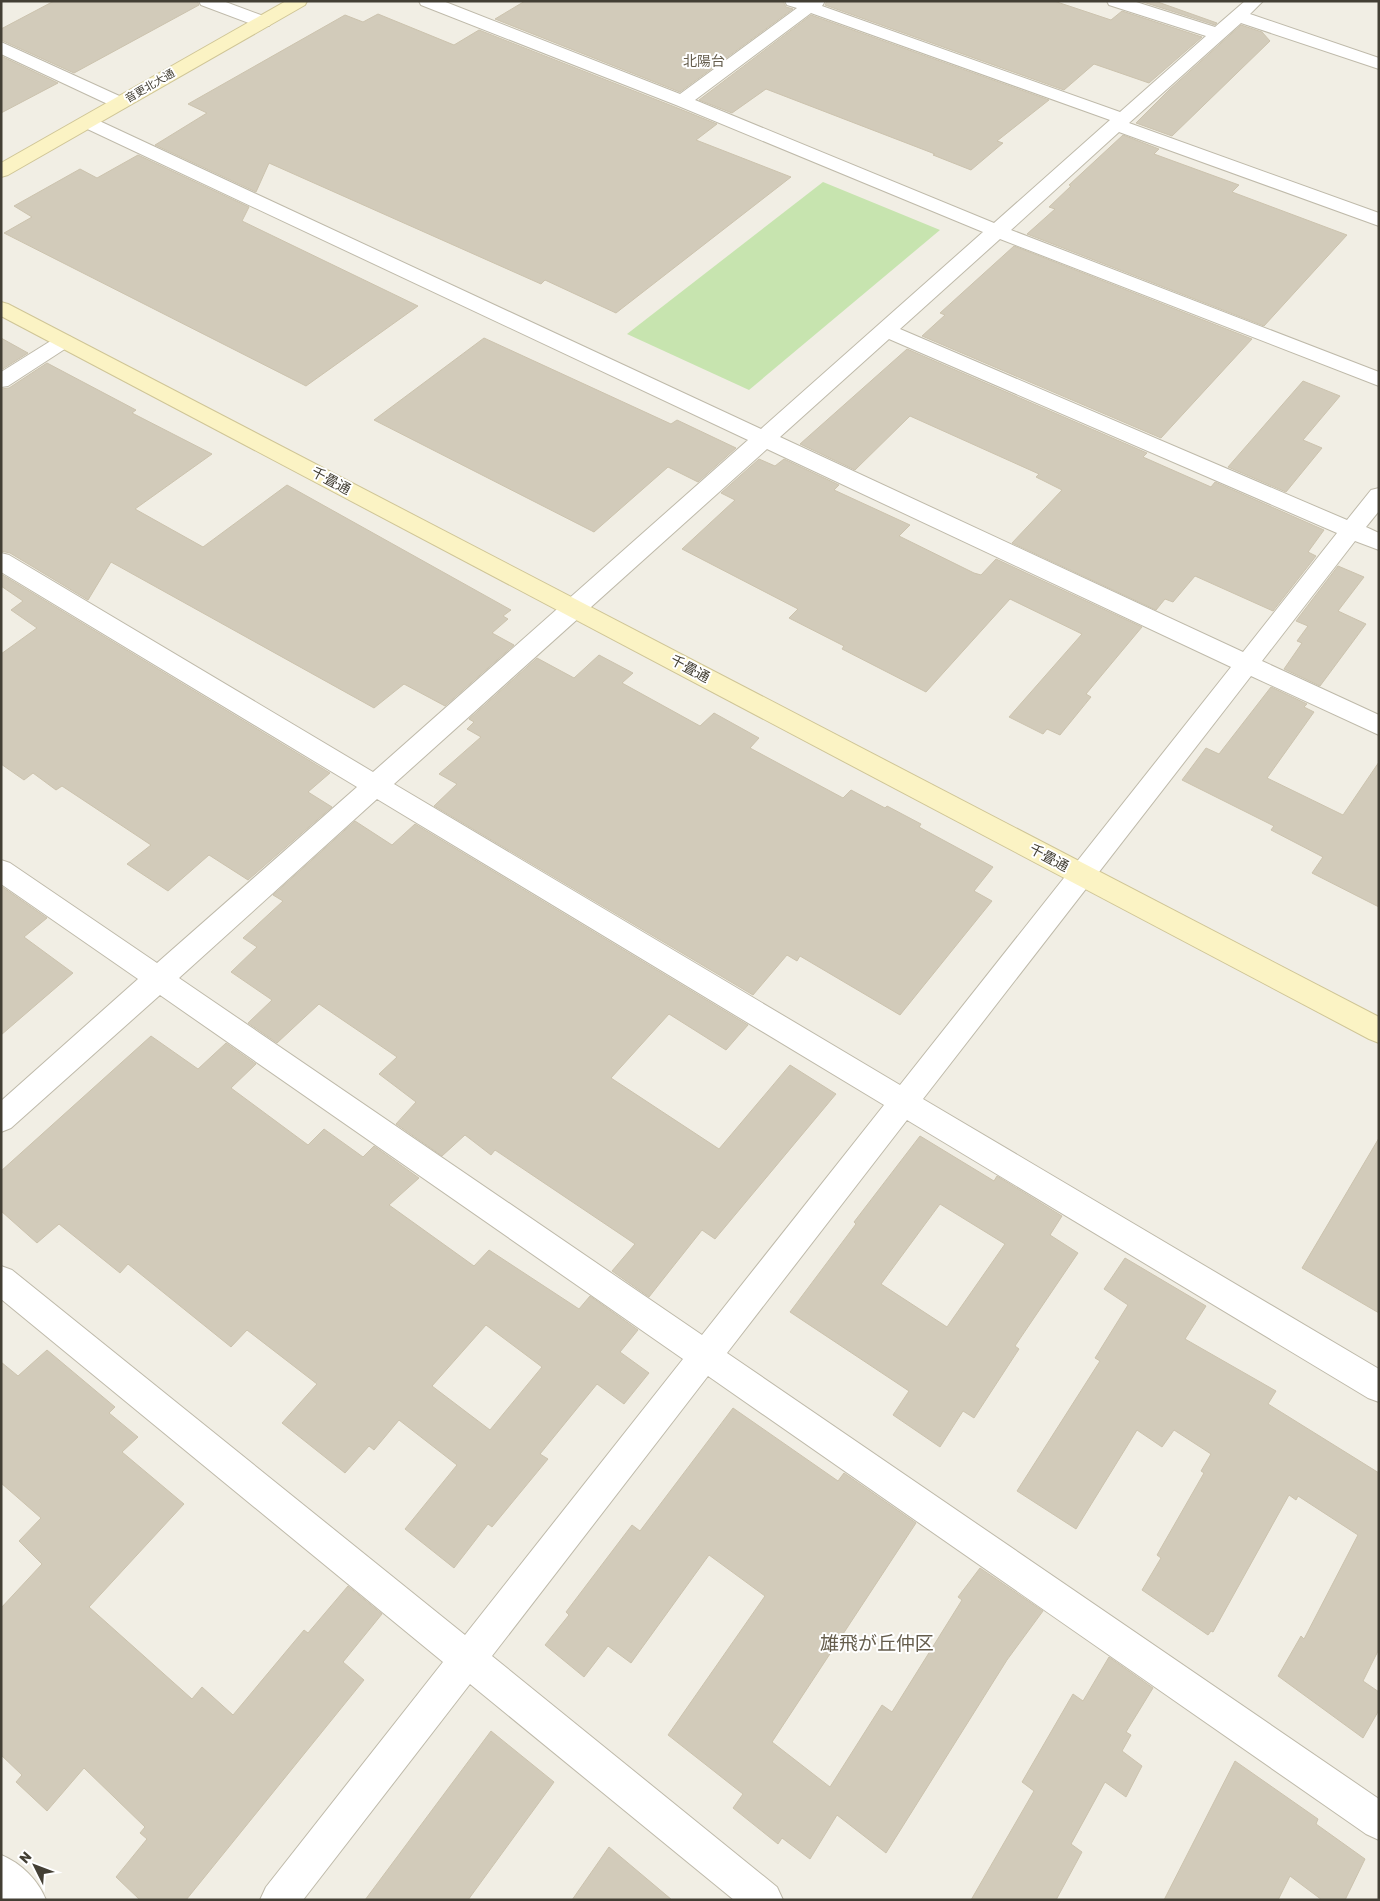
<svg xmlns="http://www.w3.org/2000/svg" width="1380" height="1901" font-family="Rubik,'Noto Sans JP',sans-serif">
	<rect width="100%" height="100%" fill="#f1eee4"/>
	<polygon fill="#c7e4af" points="823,182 940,230 749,390 627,334"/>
	<g fill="#d2cbba" stroke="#ccc3ae" fill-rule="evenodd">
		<polygon points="54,1 197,1 199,5 74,73 1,40 1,29"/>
		<polygon points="525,1 783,1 786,7 793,9 680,92 495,19"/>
		<polygon points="827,1 1054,1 1111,20 1122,11 1202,37 1149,83 1094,64 1064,90 825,5"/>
		<polygon points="1140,1 1155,1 1217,23 1215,25"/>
		<polygon points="378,14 454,45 479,30 675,107 717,124 696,140 791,177 616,313 545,280 541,284 269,163 256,192 155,145 207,113 188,104 345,15 363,22"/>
		<polygon points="811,15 1049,100 997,141 1003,143 971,170 933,155 935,154 766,89 732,113 699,100"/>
		<polygon points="1241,25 1262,32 1270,41 1172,136 1136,123 1169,90"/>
		<polygon points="1,56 58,83 1,113"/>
		<polygon points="1123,135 1159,149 1154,154 1239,185 1232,192 1347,235 1264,326 1027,234 1055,209 1049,207 1071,186 1069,185"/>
		<polygon points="138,155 249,207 242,221 418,306 306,386 4,233 32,217 14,206 80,169 97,178"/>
		<polygon points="1014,246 1252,339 1161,438 922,336 945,315 940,313"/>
		<polygon points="1,338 28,353 1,370"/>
		<polygon points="484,338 671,424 677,420 736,448 698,482 668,467 594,532 374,420"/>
		<polygon points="907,349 1147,453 1143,457 1211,487 1215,482 1324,530 1308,552 1316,556 1273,611 1195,576 1173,602 1165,599 1156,610 1012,543 1062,490 1036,477 1039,474 910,416 855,470 800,444"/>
		<polygon points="47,363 136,410 132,413 212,454 135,509 203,547 287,485 511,610 503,616 508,619 492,633 514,645 445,706 404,684 374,708 111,562 88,600 10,553 1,551 1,389 9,388"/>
		<polygon points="1303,381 1340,396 1303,440 1322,448 1286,492 1228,467"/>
		<polygon points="759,459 775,466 784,459 839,485 834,490 910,525 899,536 974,573 981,575 996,559 1142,627 1086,694 1091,697 1060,735 1047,729 1043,734 1009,717 1082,634 1010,599 926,692 842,649 844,646 789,618 798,609 682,549 735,500 721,493"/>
		<polygon points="1338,566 1364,577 1338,611 1366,624 1320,686 1284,669 1302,643 1297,641 1308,626 1296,621"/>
		<polygon points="1,574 330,773 308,792 332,807 248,880 209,855 168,891 127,864 151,845 62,786 56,790 33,773 24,780 1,764 1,654 37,628 11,610 23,601 1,586"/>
		<polygon points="599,655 633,673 622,683 700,726 714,713 759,738 750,748 843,798 851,790 885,808 887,806 921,824 919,827 993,867 974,891 992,901 900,1015 800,956 797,961 787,955 753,995 434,806 457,784 439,774 481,737 467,729 474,722 469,719 537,658 574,678"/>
		<polygon points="1271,687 1307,704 1304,707 1314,712 1267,778 1343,815 1379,762 1379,907 1312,873 1323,857 1271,830 1274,826 1182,780 1206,748 1219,754"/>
		<polygon points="355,821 392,845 415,824 748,1025 726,1050 669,1014 611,1078 719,1149 790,1065 836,1094 715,1239 702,1230 649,1297 612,1271 635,1244 495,1150 491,1155 465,1135 442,1156 396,1124 416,1102 379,1074 397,1057 319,1004 277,1043 248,1023 272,1000 231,972 257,947 243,938 283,901 273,895"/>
		<polygon points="1,886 47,918 24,937 73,973 1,1035"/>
		<path d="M151,1036L198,1069L226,1043L256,1064L231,1088L308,1145L324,1129L363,1157L374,1146L419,1178L389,1205L474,1266L489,1250L579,1309L590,1296L638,1330L620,1352L649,1373L624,1404L597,1384L540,1454L548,1459L492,1527L488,1524L454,1568L405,1529L457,1465L399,1420L374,1450L369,1446L345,1473L282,1423L317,1384L247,1330L231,1347L128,1264L120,1273L59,1224L37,1243L1,1211V1171ZM486,1325L542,1367L490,1430L432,1386Z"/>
		<path d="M920,1136L994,1181L997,1176L1062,1216L1050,1235L1078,1253L1015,1346L1019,1349L974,1418L963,1411L940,1447L893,1415L909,1391L790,1312L856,1224L854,1222ZM940,1204L1005,1244L947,1327L881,1284Z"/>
		<polygon points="1379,1138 1379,1313 1302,1268"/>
		<polygon points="1125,1258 1206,1306 1185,1339 1276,1391 1268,1404 1379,1473 1379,1649 1363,1681 1379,1692 1379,1710 1363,1738 1278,1676 1301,1636 1304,1639 1358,1535 1298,1496 1296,1500 1289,1495 1213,1632 1211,1631 1208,1635 1142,1590 1161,1558 1157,1555 1204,1473 1201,1471 1211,1454 1174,1430 1162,1447 1137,1430 1076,1529 1017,1491 1100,1361 1095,1358 1128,1305 1104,1289"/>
		<polygon points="47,1350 115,1407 109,1413 138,1437 122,1452 184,1504 89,1607 192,1699 202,1687 233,1715 304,1630 308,1633 348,1586 382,1614 343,1662 364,1680 186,1900 140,1900 116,1877 147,1839 140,1833 145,1827 84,1768 47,1811 16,1782 22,1775 1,1755 1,1608 42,1564 19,1541 41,1518 1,1483 1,1362 18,1376"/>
		<polygon points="733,1408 838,1481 844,1473 916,1523 772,1742 830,1787 882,1705 892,1712 962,1600 958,1597 980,1568 1043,1611 1007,1660 886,1853 837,1815 810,1859 782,1838 778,1844 733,1808 743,1794 668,1735 765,1596 709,1555 631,1663 608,1646 584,1677 545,1645 569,1615 566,1612 632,1525 640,1531"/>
		<polygon points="1109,1657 1153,1688 1126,1732 1131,1735 1122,1751 1142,1766 1126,1797 1105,1782 1071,1844 1082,1852 1056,1900 971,1900 1034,1791 1022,1782 1073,1694 1083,1701"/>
		<polygon points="491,1731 554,1782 468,1900 365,1900"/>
		<polygon points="1235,1761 1318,1819 1316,1824 1365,1859 1345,1900 1322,1900 1290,1876 1278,1900 1164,1900"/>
		<polygon points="609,1847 672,1900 572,1900"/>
	</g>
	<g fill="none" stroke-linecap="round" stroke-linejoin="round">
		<defs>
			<g id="street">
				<polygon points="199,1 223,1 269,18 272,22 269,26 257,26 201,5"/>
				<path d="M419,1H443L680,94L797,8L787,5L785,1H825L822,6L1120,112L1206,36L1109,5L1107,1H1133L1215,27L1245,1H1263L1250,14L1379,58V69L1241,23L1129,123L1379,213V226L1119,132L1011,230L1379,372V386L1000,239L900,329L1347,520L1371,490L1379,488V511L1366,527L1379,533V550L1355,541L1262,661L1379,715V735L1251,676L923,1099L1379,1369V1402L1368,1398L907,1120L727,1353L1379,1799V1840L1366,1834L708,1376L492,1656L777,1887L783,1900H734L470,1684L303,1900H260L266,1887L443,1662L1,1299V1266L12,1270L465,1635L683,1359L160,995L11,1128L1,1132V1101L138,979L1,884V860L10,863L157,963L357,787L1,572V553L9,555L373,772L748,440L81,126L78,122L81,118L87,117L93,118L761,429L983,232L676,105L421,5ZM811,13L1110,120L994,223L695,100ZM889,339L1337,533L1243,652L780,437ZM767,449L1231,667L900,1085L394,784ZM377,799L884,1105L702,1335L179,978Z"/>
				<polygon points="1,42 126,99 129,103 126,107 120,108 114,107 1,54"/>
				<polygon points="64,335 71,337 74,341 71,345 8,386 1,387 1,372 57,337"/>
				<path d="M1,1855C21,1863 38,1880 46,1900H1Z"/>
			</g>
			<g id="secondary">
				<polygon points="286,1 307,1 305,5 8,175 1,177 1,163"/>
				<polygon points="1,302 8,304 1379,1017 1379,1043 1369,1039 1,316"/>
			</g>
		</defs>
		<use href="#street" stroke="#bfbaaa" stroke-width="2"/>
		<use href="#secondary" stroke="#cfc596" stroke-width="2"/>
		<use href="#street" fill="#fff" fill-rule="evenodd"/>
		<use href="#secondary" fill="#fbf3c4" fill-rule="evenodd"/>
	</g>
	<g text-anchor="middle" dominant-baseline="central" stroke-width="4" stroke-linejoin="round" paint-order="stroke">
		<g font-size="11" fill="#433f34" stroke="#fff">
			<text transform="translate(150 86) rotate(-30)">音更北大通</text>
		</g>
		<g font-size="14" fill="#655d4c" stroke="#fff">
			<text x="704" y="61">北陽台</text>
		</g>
		<g font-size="14" fill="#433f34" stroke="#fff">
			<text transform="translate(331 481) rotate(28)">千畳通</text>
			<text transform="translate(690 669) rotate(28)">千畳通</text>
			<text transform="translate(1049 858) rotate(28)">千畳通</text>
		</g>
		<g font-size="19" fill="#655d4c" stroke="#fff">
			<text x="877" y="1643">雄飛が丘仲区</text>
		</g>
	</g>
	<rect width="1380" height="1901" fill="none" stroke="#433f34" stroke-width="5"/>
	<g transform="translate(35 1866) rotate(312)" stroke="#ffffff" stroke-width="4" paint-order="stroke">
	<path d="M0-4L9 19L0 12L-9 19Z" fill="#433f34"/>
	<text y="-8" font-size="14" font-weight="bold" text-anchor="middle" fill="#433f34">N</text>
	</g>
</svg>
